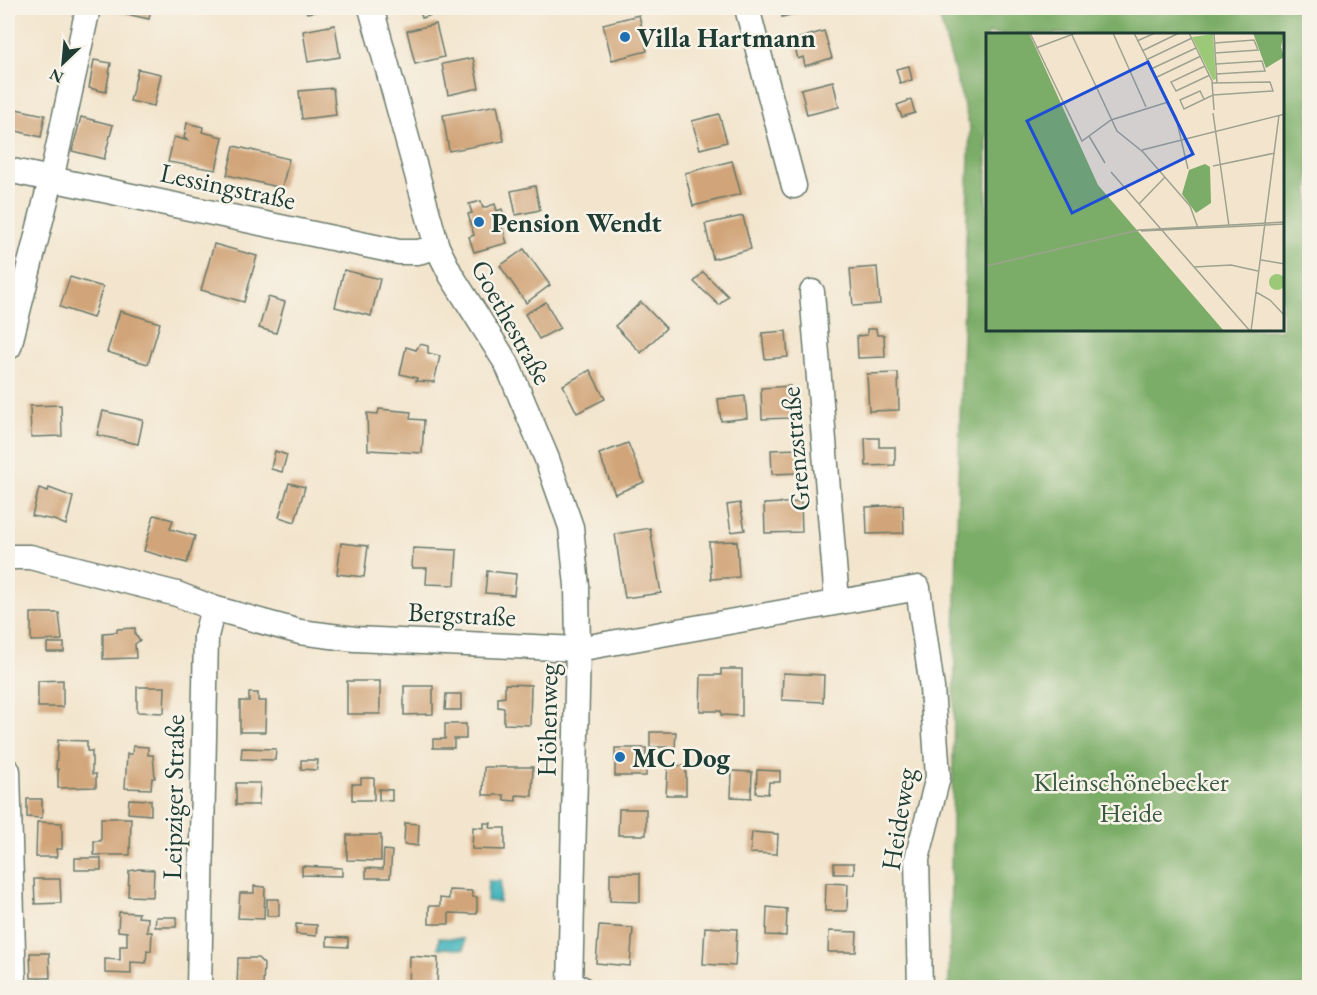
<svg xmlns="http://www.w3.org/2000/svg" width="1317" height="995" font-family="'EB Garamond',serif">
	<rect width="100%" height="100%" fill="#f7f3e8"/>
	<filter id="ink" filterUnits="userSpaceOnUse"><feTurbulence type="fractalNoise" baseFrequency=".0167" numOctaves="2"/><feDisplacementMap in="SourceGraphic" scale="12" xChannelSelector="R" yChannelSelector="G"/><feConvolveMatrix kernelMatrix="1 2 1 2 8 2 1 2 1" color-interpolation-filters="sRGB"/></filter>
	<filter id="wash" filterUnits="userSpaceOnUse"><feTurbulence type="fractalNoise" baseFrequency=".008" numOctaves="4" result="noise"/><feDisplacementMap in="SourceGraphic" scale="24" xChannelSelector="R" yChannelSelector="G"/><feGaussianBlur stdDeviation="1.35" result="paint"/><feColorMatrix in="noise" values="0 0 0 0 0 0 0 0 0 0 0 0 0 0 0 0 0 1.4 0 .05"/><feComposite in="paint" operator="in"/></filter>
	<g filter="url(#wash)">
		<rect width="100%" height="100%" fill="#f3e5cd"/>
		<path fill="#7cad68" stroke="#4e754e" stroke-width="1.5" fill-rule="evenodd" d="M937,8H1309V987H949L958,480L970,127ZM987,34H1282V330H987Z"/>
		<g fill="#47b6be" stroke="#337a79" stroke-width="1.5">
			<polygon points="488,881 501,881 499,902 487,901"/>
			<polygon points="439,938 464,939 464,949 438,948"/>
		</g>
		<g id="blocks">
			<g fill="#d1a579">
				<polygon points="117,8 151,8 149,19 117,12"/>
				<polygon points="306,8 330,8 330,9 307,13"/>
				<polygon points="419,8 454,8 422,18"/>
				<polygon points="780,8 817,8 782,17"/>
				<polygon points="639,15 647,51 612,60 603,24"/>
				<polygon points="436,24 444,57 415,64 407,31"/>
				<polygon points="335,25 340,57 308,62 303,31"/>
				<polygon points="824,31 832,58 805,66 803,57 798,59 793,40"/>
				<polygon points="473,58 479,88 448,95 442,64"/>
				<polygon points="94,60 111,63 106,92 89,88"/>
				<polygon points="909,66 912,80 900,83 896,69"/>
				<polygon points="138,69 161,74 154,106 130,101"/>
				<polygon points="833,81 839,107 807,115 801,89"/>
				<polygon points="333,88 336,115 302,119 299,91"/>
				<polygon points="911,100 915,113 902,117 897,105"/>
				<polygon points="497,105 504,141 449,151 443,115"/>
				<polygon points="11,108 45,115 41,137 8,129"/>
				<polygon points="719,114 727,142 700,149 692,121"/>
				<polygon points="81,117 113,125 104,159 72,151"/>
				<polygon points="187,123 203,127 202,132 223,137 216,170 168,162 174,137 189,141 184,138"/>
				<polygon points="234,146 289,159 282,188 227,175"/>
				<polygon points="732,161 741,194 693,206 685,173"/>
				<polygon points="535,186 540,210 516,215 511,191"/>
				<polygon points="481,201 483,208 495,204 497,211 502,209 505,219 500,221 507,243 474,252 469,237 474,235 468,214 472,213 469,204"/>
				<polygon points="8,202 13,204 9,227 8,227"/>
				<polygon points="743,216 751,249 713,259 705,224"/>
				<polygon points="214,244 257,256 244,302 201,290"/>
				<polygon points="524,249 550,285 526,303 500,266"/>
				<polygon points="877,267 880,304 853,306 850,269"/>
				<polygon points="344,270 380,279 371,316 335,307"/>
				<polygon points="703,272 728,296 719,305 694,282"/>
				<polygon points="70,277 103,287 93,318 60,307"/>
				<polygon points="268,297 285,302 276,333 259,328"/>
				<polygon points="546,302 560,328 539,339 525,314"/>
				<polygon points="641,302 666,328 641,353 615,326"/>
				<polygon points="120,311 160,323 148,364 107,352"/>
				<polygon points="867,329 876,329 877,335 884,335 885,357 858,358 857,336 867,335"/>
				<polygon points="786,331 788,357 765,359 762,333"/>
				<polygon points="420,344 428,346 428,353 440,356 434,382 416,381 417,378 400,374 406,347 416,350"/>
				<polygon points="590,370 605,399 577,413 563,385"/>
				<polygon points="898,373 899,410 869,411 867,374"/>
				<polygon points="790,386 791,418 762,419 761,388"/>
				<polygon points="745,396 747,418 721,421 718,399"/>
				<polygon points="61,405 62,436 31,437 30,406"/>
				<polygon points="379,409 411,412 410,419 424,420 422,453 368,450 367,413 378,414"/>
				<polygon points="103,411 143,420 138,444 97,435"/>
				<polygon points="865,438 879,438 879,447 895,447 895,465 866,466"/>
				<polygon points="628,443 644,482 615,494 599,454"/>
				<polygon points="798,449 800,473 772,474 771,450"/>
				<polygon points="275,451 287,455 282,472 271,469"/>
				<polygon points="289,483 305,487 295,522 279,517"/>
				<polygon points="39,488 48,491 49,488 73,497 66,525 54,520 32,516"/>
				<polygon points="801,502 802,532 765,533 764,504"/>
				<polygon points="740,503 745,530 731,532 727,505"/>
				<polygon points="903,505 904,533 867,534 866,507"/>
				<polygon points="154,515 173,520 170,529 195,536 187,563 144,551"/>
				<polygon points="650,528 661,593 625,598 615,534"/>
				<polygon points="737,541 739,577 711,579 709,542"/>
				<polygon points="341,543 368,546 364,577 337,574"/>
				<polygon points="413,548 457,550 455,585 426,584 427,568 412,568"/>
				<polygon points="487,571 516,574 514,595 485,593"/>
				<polygon points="31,613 59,613 62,640 31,641"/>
				<polygon points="135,628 135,635 140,640 135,644 136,658 103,659 103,633 117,632 117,629"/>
				<rect x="47" y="643" width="17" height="9"/>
				<polygon points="721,669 742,669 742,716 721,715 721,711 700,711 701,675 721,675"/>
				<polygon points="783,673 824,675 823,702 782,700"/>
				<polygon points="63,680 63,707 38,707 38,681"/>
				<rect x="347" y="681" width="33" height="33"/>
				<polygon points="505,684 531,685 530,725 504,724 504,708 498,707 498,698 505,697"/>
				<polygon points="404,686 433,686 433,714 404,715"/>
				<polygon points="137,687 165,687 164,713 137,712"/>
				<polygon points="249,693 258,693 258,701 266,701 265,732 240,732 240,701 249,701"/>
				<polygon points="446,694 461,694 461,710 445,710"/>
				<polygon points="445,724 466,724 466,739 454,739 454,748 433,748 433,739 445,739"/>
				<polygon points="650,732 676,732 675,747 650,747"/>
				<polygon points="58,740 87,741 87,751 92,751 92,774 96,774 96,787 58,788 58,769 56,769"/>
				<polygon points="133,746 148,747 148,755 153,755 155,778 152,778 151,789 125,788 127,754 132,754"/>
				<polygon points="242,748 276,749 275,760 241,759"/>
				<rect x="615" y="748" width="31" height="28"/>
				<polygon points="301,760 318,760 317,770 301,769"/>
				<polygon points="668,765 686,766 686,795 666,795"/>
				<polygon points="484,767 533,767 532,796 516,795 516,801 504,800 504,795 483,795"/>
				<polygon points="757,770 780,771 780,782 769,782 768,794 756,793"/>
				<polygon points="732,771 752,772 751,798 731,797"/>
				<polygon points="361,778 374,778 374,800 352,800 352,784 361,784"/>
				<polygon points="236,783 260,783 259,805 236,805"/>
				<polygon points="379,789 392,790 392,801 379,800"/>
				<polygon points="27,799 42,799 42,818 27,817"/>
				<polygon points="129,799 151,800 151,815 128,813"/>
				<polygon points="619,809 646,809 646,835 618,835"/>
				<polygon points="101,818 131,818 130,855 94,855 94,841 101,841"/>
				<polygon points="37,822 62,823 62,849 56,849 57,857 36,857"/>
				<polygon points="405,823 419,824 418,846 404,844"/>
				<polygon points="484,823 491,823 490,828 505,828 505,850 472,849 473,827 484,828"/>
				<polygon points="752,832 778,834 777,854 750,853"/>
				<polygon points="347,835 381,835 381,861 347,860"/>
				<polygon points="384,850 392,851 390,878 366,878 366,868 383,869"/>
				<rect x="75" y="858" width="26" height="12"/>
				<rect x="834" y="863" width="20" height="11"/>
				<polygon points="302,866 342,868 342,876 302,875"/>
				<polygon points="139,869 154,870 153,897 128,896 129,871"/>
				<polygon points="610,873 640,873 640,902 610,901"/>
				<polygon points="34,879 60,879 61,903 35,904"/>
				<polygon points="826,883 848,884 847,911 825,911"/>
				<polygon points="254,886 265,887 264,919 238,918 240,893 254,893"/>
				<polygon points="449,890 472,891 472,897 477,897 477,914 449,913 449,924 429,924 429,906 440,906 440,898 449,899"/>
				<rect x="267" y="899" width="12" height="17"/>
				<polygon points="767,907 787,909 786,936 766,935"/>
				<polygon points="119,912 139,913 138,917 148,918 147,932 152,932 151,951 147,950 146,963 131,962 131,974 105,973 105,959 120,960 120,946 127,946 127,932 118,931"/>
				<polygon points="156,917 177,917 176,927 155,927"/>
				<polygon points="296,924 317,925 316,936 296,934"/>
				<polygon points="599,926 633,928 630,966 596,963"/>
				<polygon points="705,927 737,929 735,966 703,964"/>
				<polygon points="829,931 857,932 856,952 828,952"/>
				<polygon points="327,937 348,938 348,947 327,946"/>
				<polygon points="30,953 49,953 50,978 31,978"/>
				<polygon points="410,956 438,958 437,988 409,988"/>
				<polygon points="238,958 258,958 264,964 263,985 260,988 237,988"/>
			</g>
		</g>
	</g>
	<g filter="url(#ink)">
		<use href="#blocks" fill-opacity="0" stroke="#69786a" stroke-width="1.5"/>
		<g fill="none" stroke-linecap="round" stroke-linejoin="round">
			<defs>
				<g id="minor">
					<polyline points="371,8 437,247 451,275 507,364 547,459 571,527 577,586 578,649 570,988 581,988"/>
					<polyline points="747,8 794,186"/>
					<polyline points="8,170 399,252 418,252 437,247"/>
					<polyline points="812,292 837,601"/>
					<polyline points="9,347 51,180 88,8"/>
					<polyline points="8,557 30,557 177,594 213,608 300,632 355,639 578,649 918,588 932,688 938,777 917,859 920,988"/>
					<polyline points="8,771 14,988"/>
					<polyline points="199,988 206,636 213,608"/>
				</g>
			</defs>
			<use href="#minor" stroke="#69786a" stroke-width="27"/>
			<use href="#minor" stroke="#fff" stroke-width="24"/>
		</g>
	</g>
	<g fill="#1f6fb2" stroke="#f7f3e8" stroke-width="2">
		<circle cx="625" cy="37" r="6"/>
		<circle cx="479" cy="222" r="6"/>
		<circle cx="620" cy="757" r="6"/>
	</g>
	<g text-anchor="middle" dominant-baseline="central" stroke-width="5" stroke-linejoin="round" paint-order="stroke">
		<g font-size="27" font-weight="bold" fill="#1f3d34" stroke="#f7f3e8" text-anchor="start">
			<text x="637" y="37">Villa Hartmann</text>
			<text x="491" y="222">Pension Wendt</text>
			<text x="632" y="757">MC Dog</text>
		</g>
		<g font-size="27" fill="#1f3d34" stroke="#f7f3e8">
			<text transform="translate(228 186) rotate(12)">Lessingstraße</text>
			<text transform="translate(512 322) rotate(61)">Goethestraße</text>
			<text transform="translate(795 449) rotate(-95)">Grenzstraße</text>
			<text transform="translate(462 614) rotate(3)">Bergstraße</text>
			<text transform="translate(547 720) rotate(-89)">Höhenweg</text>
			<text transform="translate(173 797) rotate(-89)">Leipziger Straße</text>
			<text transform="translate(898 819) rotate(-81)">Heideweg</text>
		</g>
		<g font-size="27" fill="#385942" stroke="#f7f3e8">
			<text x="1131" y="781">Kleinschönebecker<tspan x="1131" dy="31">Heide</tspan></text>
		</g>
	</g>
	<g transform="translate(986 33)">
		<rect width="298" height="298" fill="#f3e5cd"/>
		<path d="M227,1L230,46L227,47L206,4ZM283 249a8 8 0 1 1 16 0a8 8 0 1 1-16 0Z" fill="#9bc978"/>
		<path d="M0,0H43L112,152L238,298H0ZM267,0H298L295,14L298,24L280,35ZM219,131L224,134L225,170L210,180L196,161L203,137Z" fill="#7cad68"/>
		<path fill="none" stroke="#9ea290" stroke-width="1.5" d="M44,0L96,108L125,87L182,69M85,0L131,98L157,119L204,173L212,195M127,0L160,74M148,0L191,86M203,0L226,48L228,77M228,0L231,50M151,8L169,0M229,10L268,7L272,17L229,20M50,15L90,0M156,18L193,0M160,27L206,5M230,31L276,28L279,38L230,41M219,33L185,49L190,58L224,42M165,36L210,15M169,45L215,23M218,66L214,58L194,67L198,76L227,62L287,58L284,49L226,50M77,70L110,55M227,80L243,193M191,89L202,136M103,103L119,130M156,117L299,81M227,133L289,120M125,139L264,298M153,171L179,144M155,198L299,191M275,227L299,231M0,233L153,197L299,189M208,234L245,232L272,238M270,259L284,267L299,283M265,298L293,82"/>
		<path fill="#1d4ed8" fill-opacity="0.15" stroke="#1d4ed8" stroke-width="3" d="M162,29L207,121L86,180L41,88Z"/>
		<rect width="298" height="298" fill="none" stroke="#1f3d34" stroke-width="3"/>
	</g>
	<rect width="1317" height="995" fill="none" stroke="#f7f3e8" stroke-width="30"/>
	<g transform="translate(63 63) rotate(206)" stroke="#f7f3e8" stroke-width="4.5" paint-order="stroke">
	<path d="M0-4.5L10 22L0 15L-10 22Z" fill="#1f3d34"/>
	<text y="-9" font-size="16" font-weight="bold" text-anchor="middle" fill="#1f3d34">N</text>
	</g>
</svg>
